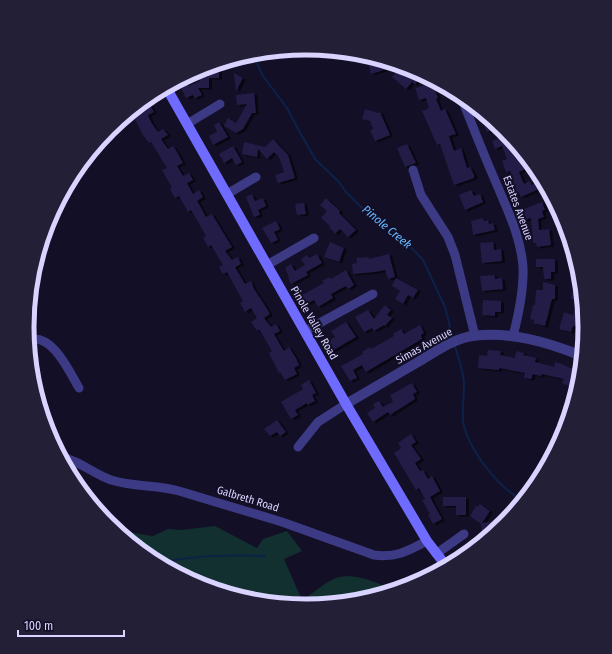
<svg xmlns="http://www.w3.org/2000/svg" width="612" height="654" font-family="'Fira Sans Condensed',sans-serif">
	<defs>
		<filter id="shadow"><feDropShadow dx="3" dy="1.5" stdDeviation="0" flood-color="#0009"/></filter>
	</defs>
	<rect width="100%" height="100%" fill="#130f26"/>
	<path fill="#12302f" d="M111,526L133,533L153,536L168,529L182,530L215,526L257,548L263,539L287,531L302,551L284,559L302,600C314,593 324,583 336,578C351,572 380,582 392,591L360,601L306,606L251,601L199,585L151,559Z"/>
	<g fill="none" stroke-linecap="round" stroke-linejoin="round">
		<g stroke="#0c2248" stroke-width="2">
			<polyline points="252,53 263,76 287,108 298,129 315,159 339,182 346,192 370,216 404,240 423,260 445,307 453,339"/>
			<path d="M455,346C458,358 464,372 464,385C464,397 462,409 463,421C468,450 498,487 523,501"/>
			<path d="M159,563C194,555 229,555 265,556"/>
		</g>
	</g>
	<g fill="#241b47" filter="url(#shadow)">
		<polygon points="372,57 378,59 379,63 386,61 389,62 390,68 371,74 367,58"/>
		<polygon points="400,68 412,78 414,74 420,79 414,85 413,81 406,89 392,77"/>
		<polygon points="200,69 219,69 219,78 209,78 209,88 198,88 202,95 195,98 193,95 186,98 179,84 186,81 189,86 200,81"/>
		<polygon points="234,73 243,78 236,91"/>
		<polygon points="429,84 430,88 434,87 438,98 436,99 441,111 445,109 456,134 449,136 454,151 461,148 467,168 470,167 474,175 474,178 454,185 440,144 437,145 422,111 429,108 426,98 419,100 415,88"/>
		<polygon points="254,93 256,113 252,113 243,129 236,133 224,126 228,118 236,123 247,104 237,105 236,95"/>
		<polygon points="141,103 144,109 150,105 154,112 148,115 151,122 158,132 163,129 168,135 161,139 168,149 173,146 177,152 183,163 177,166 183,176 189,173 193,180 187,183 193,194 199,190 203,197 197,201 200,206 206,217 212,214 232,247 225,251 232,260 238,257 241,264 235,267 245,284 251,281 254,289 264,304 270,314 264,318 271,327 276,324 280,331 274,334 281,346 284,351 289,347 296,358 299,365 294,368 297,374 285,380 280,372 279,373 269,353 272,351 259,329 257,331 251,322 257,318 251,308 245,312 240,303 243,301 227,272 223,274 219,267 223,265 211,245 208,247 203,238 206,236 204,232 191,210 188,212 179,196 175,198 170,189 172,188 162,170 167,168 151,142 149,143 143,135 133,115 135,114 133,110"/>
		<polygon points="365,109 378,113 380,112 390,135 375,141 370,130 373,129 370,121 362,119"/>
		<polygon points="491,119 500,127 487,132 483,122"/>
		<polygon points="219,122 228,137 213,145 209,136 217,132 214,125"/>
		<polygon points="508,135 513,142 525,169 519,172 524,184 530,181 531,185 539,182 541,188 521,197 519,193 516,194 511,184 514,183 510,171 506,172 502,161 507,159 502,146 495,149 492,141"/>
		<polygon points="273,139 288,155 295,178 278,183 275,175 284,172 279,157 274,152 267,159 258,149 257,157 242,154 244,142 265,147"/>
		<polygon points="407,144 416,163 405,167 397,148"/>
		<polygon points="233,146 242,162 236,165 232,158 224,163 219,154"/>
		<polygon points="471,190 474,196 480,194 483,202 465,210 459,195"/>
		<polygon points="252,194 255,201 263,198 266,206 258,210 260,215 254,217 246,197"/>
		<polygon points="326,198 340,211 339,213 356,230 348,237 340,229 335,234 329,227 330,226 321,218 327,211 320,205"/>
		<polygon points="542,202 545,210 542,211 544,217 538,219 539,230 549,229 551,245 537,247 536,243 533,243 531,218 524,220 521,210"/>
		<polygon points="304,203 306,214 297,215 295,204"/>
		<polygon points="483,218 484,221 488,220 489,224 493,223 495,230 473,235 471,221"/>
		<polygon points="276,221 280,229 274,232 278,240 271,243 262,228"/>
		<polygon points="330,242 344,248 339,262 324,257"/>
		<polygon points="493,242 494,250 501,249 502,261 482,263 480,243"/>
		<polygon points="317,254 322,263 306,272 308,275 291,284 288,278 289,277 285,268 291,264 295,271 305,265 301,259 307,255 309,258"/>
		<polygon points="389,254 395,277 388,279 385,270 375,272 353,274 352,264 357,263 356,258 369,257 369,259"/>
		<polygon points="536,259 555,259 555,272 551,272 551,279 544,279 543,267 536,267"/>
		<polygon points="346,270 354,285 348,289 346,286 331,294 333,298 318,307 314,300 305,305 300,296 324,283 322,281 330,277 331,279"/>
		<polygon points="494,275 495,279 502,278 503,289 482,291 480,276"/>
		<polygon points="396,278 418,290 413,298 408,295 403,304 395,299 400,291 392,286"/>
		<polygon points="543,282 555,285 555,299 552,299 545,326 533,323 534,320 530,319 533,305 535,305 536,290 543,290"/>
		<polygon points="580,285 581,285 583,311 579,327 573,326 571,332 559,329 564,312 573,315 576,300 571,299 573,288 579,290"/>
		<polygon points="483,300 501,301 501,312 495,312 495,316 482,315"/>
		<polygon points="384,306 386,306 391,310 387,315 392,318 385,326 384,325 374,331 372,328 364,332 355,317 368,310 374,319"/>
		<polygon points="346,322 356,337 332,351 327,342 335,337 331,331"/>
		<polygon points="420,325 424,333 421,335 422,339 366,372 362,365 353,370 357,378 350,381 341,366 363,354 362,352 370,347 371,349 394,336 393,334 401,329 404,334"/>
		<polygon points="488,350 501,351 500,355 515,358 516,351 524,353 523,355 536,358 535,362 554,367 555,362 562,364 577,371 575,375 580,378 577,390 562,383 564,379 542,374 541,376 533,374 531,379 524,378 525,373 499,368 499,370 478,368 479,355 487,356"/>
		<polygon points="309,380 316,393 312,395 315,401 307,405 307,403 295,410 298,415 291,419 281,402 303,389 301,385"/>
		<polygon points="412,383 417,392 413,394 415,399 390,415 388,412 373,422 367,413 375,408 373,404 379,401 383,407 393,402 390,395"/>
		<polygon points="277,420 286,432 280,436 277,432 270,436 264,429"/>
		<polygon points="411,434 416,442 411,445 421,459 415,463 420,471 423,470 428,479 432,476 440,491 430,497 442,519 433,524 428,515 430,514 422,500 425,499 419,488 416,490 394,453 401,448 398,443"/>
		<polygon points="443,497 466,497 466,515 456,515 456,506 443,506"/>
		<polygon points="480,504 490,511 482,523 499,521 500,527 494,532 482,533 481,524 470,516 476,506 478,507"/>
	</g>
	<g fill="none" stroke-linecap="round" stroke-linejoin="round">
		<g stroke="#3d3a85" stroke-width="9">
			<path d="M460,94C472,125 484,155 497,185C508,211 521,238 523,267C524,290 519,313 513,336"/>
			<polyline points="187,124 220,104"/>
			<polyline points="413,170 421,195 448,237 455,255 475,336"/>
			<polyline points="227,194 256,177"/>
			<polyline points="267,265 314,238"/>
			<polyline points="305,331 373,294"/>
			<path d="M28,340C52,332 69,371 79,388"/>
			<polyline points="298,447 318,422 346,404"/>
			<path d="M60,457C79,460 93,474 111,480C133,487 157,485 179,491L282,522L374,555C396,558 408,551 427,541"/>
			<polyline points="436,554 464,534"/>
		</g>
		<path stroke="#3d3a85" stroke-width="10" d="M346,404C370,390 394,376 418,362C435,352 453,339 472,336C510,331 547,342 582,356"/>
		<polyline stroke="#6f6bff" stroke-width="10" points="166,87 346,404 427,541 447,567"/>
	</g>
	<g text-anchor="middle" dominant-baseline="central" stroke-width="4" stroke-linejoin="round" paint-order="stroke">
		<g font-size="11" fill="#d9d4ff" stroke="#130f26">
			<text transform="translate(518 208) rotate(70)">Estates Avenue</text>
			<text transform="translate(314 323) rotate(60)">Pinole Valley Road</text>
			<text transform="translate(424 346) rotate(-29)">Simas Avenue</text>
			<text transform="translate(248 499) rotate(17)">Galbreth Road</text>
		</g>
		<g font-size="12" font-style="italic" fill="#62b6ff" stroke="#130f26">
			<text transform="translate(387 227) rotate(40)">Pinole Creek</text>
		</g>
	</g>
	<path d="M0 0H612V654H0ZM34 327a272 272 0 1 1 544 0a272 272 0 1 1-544 0Z" fill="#231f37" fill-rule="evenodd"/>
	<path fill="none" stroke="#d9d4ff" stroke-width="5" d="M34 327a272 272 0 1 1 544 0a272 272 0 1 1-544 0Z"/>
	<path d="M18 630v6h106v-6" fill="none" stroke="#d9d4ff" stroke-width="2"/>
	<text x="24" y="630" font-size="12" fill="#d9d4ff" stroke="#130f26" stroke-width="3" paint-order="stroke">100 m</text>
</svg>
